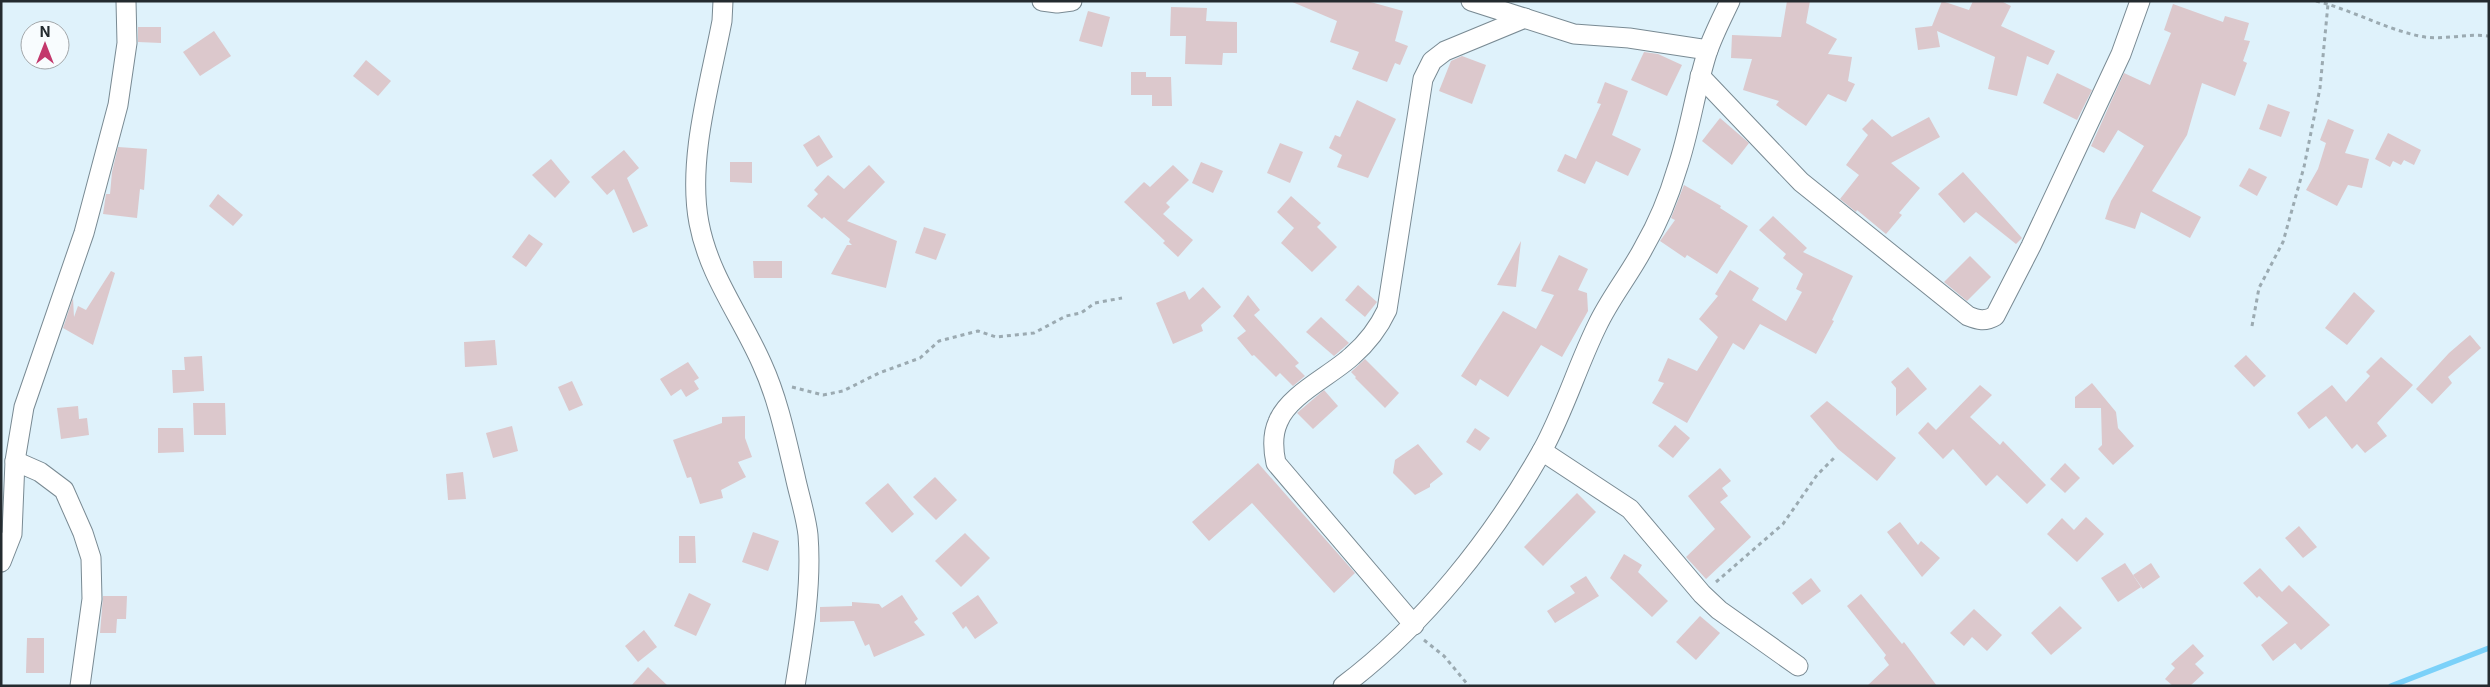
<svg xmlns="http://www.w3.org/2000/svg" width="2490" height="687" font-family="Inter,sans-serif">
	<rect width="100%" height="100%" fill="#dff2fb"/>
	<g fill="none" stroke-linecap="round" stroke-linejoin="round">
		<polyline stroke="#7bd1f9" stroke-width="5.5" points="2391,686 2489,648"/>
	</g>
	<g fill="#dcc8cc">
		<polygon points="1290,1 1367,1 1403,11 1395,41 1408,46 1400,65 1395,63 1387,82 1352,69 1359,52 1330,42 1337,21"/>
		<polygon points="1787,1 1810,1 1806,23 1837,39 1828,54 1852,57 1848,81 1855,84 1846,102 1828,94 1806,126 1776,105 1779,101 1743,90 1752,59 1731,58 1732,35 1781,37"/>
		<polygon points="1942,1 1969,10 1973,1 2001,1 2011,6 2001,26 2055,51 2048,65 2027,56 2017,96 1988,89 1995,57 1937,31 1940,47 1918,50 1915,28 1932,26"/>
		<polygon points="2173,4 2223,22 2225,16 2249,23 2244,40 2250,41 2243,61 2247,63 2235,96 2202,83 2187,135 2152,191 2201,217 2190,238 2141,212 2135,229 2105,219 2111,201 2144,146 2118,130 2104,153 2091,146 2124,73 2150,85 2171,33 2164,30"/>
		<polygon points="1171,7 1207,8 1206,21 1237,22 1237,53 1223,53 1222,65 1185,64 1186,36 1170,36"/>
		<polygon points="1088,11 1110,17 1102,47 1079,41"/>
		<polygon points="138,27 161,27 161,43 138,42"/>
		<polygon points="214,31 231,56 200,76 183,52"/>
		<polygon points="1644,52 1658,54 1682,65 1667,96 1631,80"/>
		<polygon points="1462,56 1486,65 1472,104 1439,91 1451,61"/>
		<polygon points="366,60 391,81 378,96 353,76"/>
		<polygon points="1131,72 1146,72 1146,77 1171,77 1172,106 1152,106 1152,95 1131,95"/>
		<polygon points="2057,73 2092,90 2077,120 2043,103"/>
		<polygon points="1605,82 1628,91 1612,135 1641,149 1628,176 1596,161 1585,184 1557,171 1565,154 1576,159 1601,104 1597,103"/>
		<polygon points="1357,100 1396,119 1368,178 1337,167 1342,155 1329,148 1335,135 1340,137"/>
		<polygon points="2268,104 2290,112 2281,137 2259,129"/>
		<polygon points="1929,117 1940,137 1891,163 1920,188 1899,213 1902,215 1886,234 1857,210 1856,212 1840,199 1859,175 1846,165 1868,135 1862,129 1872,119 1892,137"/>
		<polygon points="1720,118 1749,143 1732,165 1702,141"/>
		<polygon points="2328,119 2354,130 2345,153 2369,159 2362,188 2348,185 2337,206 2306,190 2318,169 2326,143 2320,140"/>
		<polygon points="2388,133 2421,150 2414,165 2404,160 2401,165 2393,161 2390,167 2375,159"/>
		<polygon points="819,135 833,157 817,167 803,145"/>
		<polygon points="1280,143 1303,152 1290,183 1267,173"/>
		<polygon points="118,147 147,149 144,190 140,189 137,218 103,214 106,194 110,194 112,172"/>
		<polygon points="624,150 639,168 627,178 648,226 633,233 614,189 607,195 591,177"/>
		<polygon points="551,159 570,182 555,198 532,175"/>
		<polygon points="730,162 752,162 752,183 730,182"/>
		<polygon points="1201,162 1223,171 1213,193 1192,183"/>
		<polygon points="869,165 885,182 847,221 897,241 886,288 831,274 847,245 852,245 849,242 850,239 824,217 822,219 807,206 818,194 814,190 828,175 844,189"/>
		<polygon points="1173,165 1189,180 1166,203 1170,207 1163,214 1193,240 1178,257 1163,243 1165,241 1124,202 1144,182 1150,187"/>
		<polygon points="2249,168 2267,177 2257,196 2239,186"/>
		<polygon points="1963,172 2022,238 2016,244 1976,212 1964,223 1938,194"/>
		<polygon points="1684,185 1721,206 1720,208 1748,226 1717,274 1687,255 1685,258 1660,241 1675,220 1671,218"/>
		<polygon points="218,194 243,215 233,226 209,206"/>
		<polygon points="1291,196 1321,223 1317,227 1337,247 1312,272 1281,243 1294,228 1277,212"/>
		<polygon points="1773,216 1807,248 1803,252 1853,276 1832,320 1834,321 1816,354 1760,324 1744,350 1733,343 1687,423 1652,403 1664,383 1658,381 1668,358 1697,371 1718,337 1699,319 1718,296 1715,294 1730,270 1759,288 1752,300 1786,321 1802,292 1796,289 1803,274 1783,258 1786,254 1759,230"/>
		<polygon points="924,227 946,234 936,260 915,253"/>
		<polygon points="529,234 543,244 526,267 512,257"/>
		<polygon points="1521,241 1516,287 1497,285"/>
		<polygon points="1559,255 1588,269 1578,290 1587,293 1588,311 1562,357 1541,345 1508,397 1480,379 1476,386 1461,376 1503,311 1536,329 1554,295 1541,291"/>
		<polygon points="1970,256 1991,277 1967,301 1944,282"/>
		<polygon points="753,261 782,261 782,278 754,278"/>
		<polygon points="111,271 115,273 93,345 63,328 73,298 74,317 78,306 86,310"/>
		<polygon points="1358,285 1377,302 1365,317 1345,300"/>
		<polygon points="1203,287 1221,307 1201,325 1203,331 1173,344 1156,303 1185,291 1189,300"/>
		<polygon points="2354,292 2375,311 2347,345 2325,328"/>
		<polygon points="1248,295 1260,310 1254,315 1299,363 1295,366 1305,376 1293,386 1280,373 1276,377 1254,355 1252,356 1237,338 1246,331 1233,316"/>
		<polygon points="1321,317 1349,343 1334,356 1306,332"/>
		<polygon points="2470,335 2481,348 2448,377 2452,383 2432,404 2416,389 2449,353"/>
		<polygon points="495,340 497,365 465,367 464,342"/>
		<polygon points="2246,355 2266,376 2254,387 2234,366"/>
		<polygon points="202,356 204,391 173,393 172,370 185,370 184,357"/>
		<polygon points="2381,357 2413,385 2377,423 2387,436 2365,453 2357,444 2352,449 2326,416 2309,429 2297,413 2332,385 2346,402 2370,376 2366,372"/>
		<polygon points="1365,359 1399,393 1385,408 1355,378 1356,377 1351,372"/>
		<polygon points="688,362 699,378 694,381 699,389 686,397 681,389 671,396 660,379"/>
		<polygon points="1908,367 1927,389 1896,416 1896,388 1891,382"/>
		<polygon points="572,381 583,405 569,411 558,387"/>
		<polygon points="2092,383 2116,412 2118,428 2134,446 2113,465 2098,449 2102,445 2101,408 2075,408 2075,397"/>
		<polygon points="1980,385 1992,395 1970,417 2000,445 2003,441 2046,485 2027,504 1997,475 1986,486 1953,449 1943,459 1918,433 1928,422 1936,430"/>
		<polygon points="1324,390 1338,406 1313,429 1297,413"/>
		<polygon points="1827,401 1896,458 1877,481 1838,449 1810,416"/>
		<polygon points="193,403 225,403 226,435 194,435"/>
		<polygon points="78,406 79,419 87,418 89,435 61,439 57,408"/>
		<polygon points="745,416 745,438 752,457 738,462 746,477 721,490 723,498 700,504 691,477 687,478 673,440 722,423 722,417"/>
		<polygon points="1675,425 1690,438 1673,458 1658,446"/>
		<polygon points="512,426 518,451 493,458 486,433"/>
		<polygon points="158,428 183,428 184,452 158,453"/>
		<polygon points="1475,428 1490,438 1480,451 1466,442"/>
		<polygon points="1418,444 1443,474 1430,484 1430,487 1415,495 1393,473 1395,460"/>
		<polygon points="1258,463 1355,573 1334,593 1252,503 1209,541 1192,522"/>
		<polygon points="2065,463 2080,478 2065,493 2050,479"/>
		<polygon points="1720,468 1731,481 1722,488 1728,496 1720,502 1751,537 1706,579 1686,557 1715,529 1688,496"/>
		<polygon points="463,472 466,499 448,500 446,474"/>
		<polygon points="935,477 957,500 936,520 913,497"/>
		<polygon points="888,483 914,514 892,533 865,503"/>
		<polygon points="1577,493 1596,512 1543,566 1524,547"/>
		<polygon points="2086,517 2104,534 2077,562 2047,534 2062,518 2074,530"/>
		<polygon points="1900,522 1918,545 1921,541 1940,558 1922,577 1887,532"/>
		<polygon points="2299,526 2317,547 2303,558 2285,538"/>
		<polygon points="753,532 779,541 768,571 742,562"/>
		<polygon points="965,533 990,558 961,587 935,561"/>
		<polygon points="679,536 695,536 696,563 679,563"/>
		<polygon points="1624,554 1642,565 1638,572 1668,601 1652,617 1610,578"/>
		<polygon points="2125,563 2141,587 2118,602 2101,578"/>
		<polygon points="2151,563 2160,577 2143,589 2133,575"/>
		<polygon points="2260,568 2282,592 2289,585 2330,625 2301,650 2295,643 2273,661 2261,645 2288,623 2259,596 2257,598 2243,583"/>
		<polygon points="1586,576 1599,596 1555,623 1547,611 1575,593 1570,586"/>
		<polygon points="1811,578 1821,591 1802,605 1792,593"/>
		<polygon points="689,593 711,604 696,636 674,626"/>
		<polygon points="1861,594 1902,644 1904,642 1937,686 1867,686 1889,665 1884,658 1886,655 1847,606"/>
		<polygon points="902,595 918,619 914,622 925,635 874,657 869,644 865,646 854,621 820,622 820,607 852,606 852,602 879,604 882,608"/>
		<polygon points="978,595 998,623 975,639 966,626 963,629 952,613"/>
		<polygon points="103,596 127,596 126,619 117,619 116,633 100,633"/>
		<polygon points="2060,606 2082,628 2051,655 2031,633"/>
		<polygon points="1974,609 2002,635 1987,651 1972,637 1964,646 1950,633"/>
		<polygon points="1700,616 1720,633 1696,660 1676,642"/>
		<polygon points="644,630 657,647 638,662 625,646"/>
		<polygon points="27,638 44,638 44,673 26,673"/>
		<polygon points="2193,644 2204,656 2195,664 2204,673 2190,686 2173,686 2165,679 2175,668 2171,664"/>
		<polygon points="648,667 668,686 631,686"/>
	</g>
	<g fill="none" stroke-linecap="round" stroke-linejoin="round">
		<defs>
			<g id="minor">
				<path d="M723,1L722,21C710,84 687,160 699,223C709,276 741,316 762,364C778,399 786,438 795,476C799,495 806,516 808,535C812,585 803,637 795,686"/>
				<polyline points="1042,1 1057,3 1072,1"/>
				<polyline points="1471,1 1574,34 1629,38 1708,50"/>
				<path d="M1700,76L1801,182L1968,316C1978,320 1985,322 1995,316L2031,246L2121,54L2140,1"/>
				<polyline points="1542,451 1630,509 1702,594 1719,610 1798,666"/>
				<polyline points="15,461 40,472 64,490 83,533 91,558 92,599 80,686"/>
				<polyline points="1,562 12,534 15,461 24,407 84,233 118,105 127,43 126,1"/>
				<path d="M1414,625L1276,463C1273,449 1272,435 1278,422C1288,395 1332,375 1352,356C1367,343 1379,327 1387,310L1423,79L1432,61L1445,51L1525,18"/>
				<path d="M1343,686C1424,625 1492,539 1542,451C1564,411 1577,367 1597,326C1610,298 1630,274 1644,247C1658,223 1669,196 1677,169C1690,131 1695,91 1707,53C1713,35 1722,18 1730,1"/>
			</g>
		</defs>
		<use href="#minor" stroke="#798a93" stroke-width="21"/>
		<g stroke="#9baab1" stroke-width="3" stroke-dasharray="4 4" stroke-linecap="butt">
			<path d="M2316,1C2352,10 2383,28 2419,36C2442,41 2466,33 2489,36"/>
			<polyline points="2252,326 2259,288 2283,242 2304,167 2320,88 2328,4"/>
			<polyline points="792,387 823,395 843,391 879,373 920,358 939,341 978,331 996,337 1034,333 1066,316 1081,313 1095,303 1122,298"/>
			<polyline points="1716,582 1783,524 1817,475 1834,458"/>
			<polyline points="1424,640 1444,656 1469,686"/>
		</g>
		<use href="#minor" stroke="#fff" stroke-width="19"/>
	</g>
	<rect width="2490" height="687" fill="none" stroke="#242b2f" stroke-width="5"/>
	<g transform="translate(45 45)"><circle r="24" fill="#f8fcfe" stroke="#a3a8ab"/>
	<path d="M0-4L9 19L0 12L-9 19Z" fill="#c3386c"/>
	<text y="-8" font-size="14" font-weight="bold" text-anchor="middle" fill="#242b2f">N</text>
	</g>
</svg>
